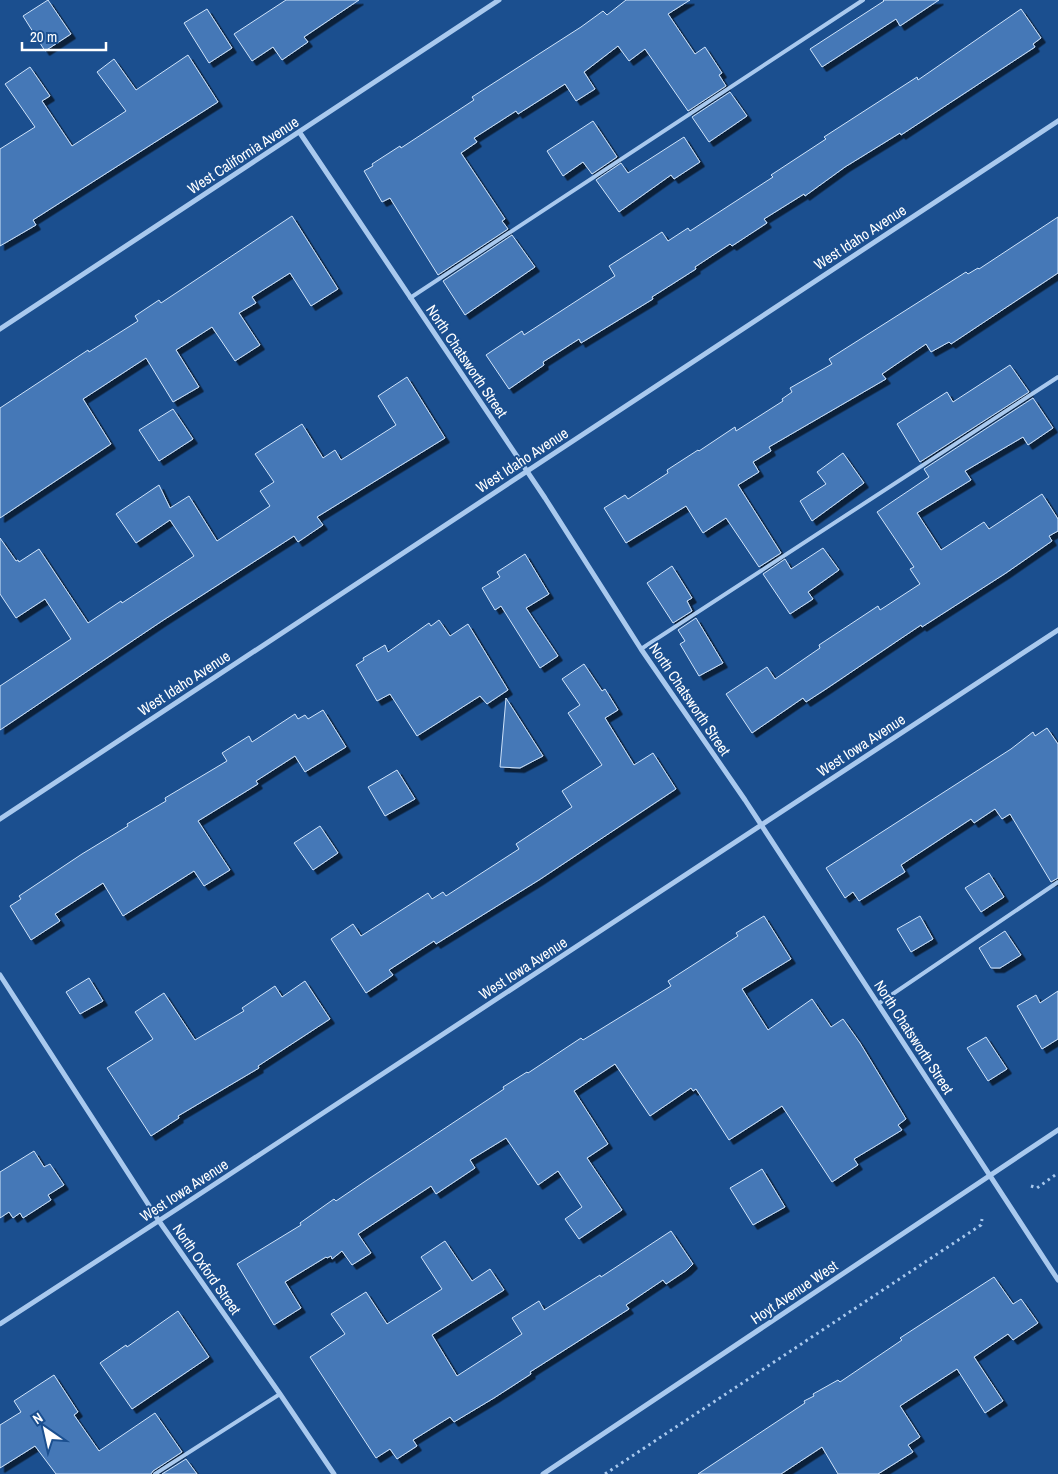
<svg xmlns="http://www.w3.org/2000/svg" width="1058" height="1474" font-family="'Archivo Narrow',sans-serif">
	<defs>
		<filter id="shadow"><feDropShadow dx="4.5" dy="4.5" stdDeviation="0" flood-color="#0009"/></filter>
	</defs>
	<rect width="100%" height="100%" fill="#1b4f8f"/>
	<g fill="#4478b7" stroke="#cfe3fa" filter="url(#shadow)">
		<polygon points="48,0 71,34 45,51 23,16"/>
		<polygon points="286,0 359,0 304,37 308,42 282,60 273,47 252,61 234,34"/>
		<polygon points="626,0 690,0 668,14 695,54 705,47 722,73 719,75 726,86 688,111 645,49 629,61 618,46 584,72 595,89 576,101 565,84 518,114 516,111 474,138 477,142 461,153 505,219 502,221 508,229 438,275 390,198 382,202 364,171 373,166 372,164 400,146 401,148 474,100 472,97 581,27 603,11 607,15"/>
		<polygon points="883,0 939,0 900,26 896,19 822,67 810,49 884,1"/>
		<polygon points="207,9 232,48 209,63 184,23"/>
		<polygon points="1021,9 1041,38 1033,44 1035,47 901,135 900,133 845,167 805,196 804,194 764,219 767,223 732,246 730,244 695,267 696,269 652,297 653,299 581,343 579,339 543,362 544,365 509,389 486,355 522,331 524,335 615,276 609,266 662,232 668,241 688,228 690,231 773,177 771,175 826,139 824,137 917,77 918,80"/>
		<polygon points="188,55 218,102 33,220 36,225 0,246 0,149 35,127 5,84 30,67 50,96 42,101 72,146 126,111 97,72 114,59 136,90"/>
		<polygon points="730,92 747,116 709,142 692,117"/>
		<polygon points="593,121 617,157 592,174 583,162 563,176 547,151"/>
		<polygon points="684,137 700,162 674,179 671,175 619,212 596,180 621,163 628,173"/>
		<polygon points="292,216 338,289 311,306 290,273 252,297 256,303 239,313 260,345 235,361 212,327 176,350 199,387 173,402 146,358 83,399 111,444 0,518 0,408 88,350 89,352 138,321 135,316 159,300 161,303"/>
		<polygon points="1058,217 1058,273 951,344 949,342 931,352 926,344 882,374 886,379 769,447 771,451 753,462 759,472 738,485 781,553 759,567 726,518 703,533 686,506 626,543 604,508 625,495 628,499 668,473 667,470 698,450 699,451 735,427 736,431 783,401 782,399 792,392 790,388 832,364 829,359 966,272 968,274 978,268 979,269"/>
		<polygon points="512,235 535,267 465,315 443,281"/>
		<polygon points="1010,365 1029,392 920,462 897,424 947,392 953,402"/>
		<polygon points="407,377 445,438 317,517 323,525 298,542 294,536 162,621 0,730 0,686 71,639 45,599 16,618 0,594 0,538 16,561 18,560 19,562 39,549 88,623 121,601 122,603 194,556 170,520 136,543 116,514 159,485 170,508 189,496 217,541 270,506 260,491 274,482 255,454 302,424 323,458 335,450 341,460 396,425 378,396"/>
		<polygon points="1033,398 1053,428 1028,445 1023,437 965,471 971,480 917,513 941,550 984,522 989,529 1042,494 1058,519 1058,531 1049,536 1052,541 1006,573 922,627 921,625 826,689 806,702 803,698 752,733 726,694 767,667 775,679 820,648 819,645 878,606 880,610 920,584 910,569 914,567 877,512 929,477 924,469"/>
		<polygon points="173,409 193,439 159,461 139,430"/>
		<polygon points="843,453 864,483 812,521 800,501 826,484 817,472"/>
		<polygon points="823,548 839,570 808,592 813,599 790,614 763,574 785,559 791,569"/>
		<polygon points="525,554 549,594 526,608 558,656 540,668 501,606 495,610 482,588 500,577 497,572"/>
		<polygon points="672,566 692,598 687,601 692,611 673,623 647,583"/>
		<polygon points="696,618 723,663 699,676 680,644 685,641 678,630"/>
		<polygon points="439,620 450,636 468,624 508,690 487,704 480,696 417,736 390,694 377,701 356,665 364,660 363,658 385,645 388,652 429,623 431,626"/>
		<polygon points="584,664 602,691 605,689 618,710 605,718 634,765 653,753 676,789 539,880 436,944 434,941 389,970 393,975 366,993 331,939 353,924 361,936 428,893 432,899 443,892 446,896 519,849 516,844 572,807 562,791 602,765 568,713 580,705 562,679"/>
		<polygon points="506,698 543,756 520,768 500,767"/>
		<polygon points="323,710 346,747 305,772 295,756 256,781 258,784 198,821 230,870 204,886 194,871 123,916 103,883 55,914 60,921 31,940 10,906 21,899 19,896 82,854 128,826 127,824 166,801 165,798 227,761 222,753 249,736 252,742 295,714 298,719 305,715 308,719"/>
		<polygon points="1047,728 1058,744 1058,878 1051,882 1010,814 1002,819 995,809 974,823 971,819 901,865 905,872 859,901 853,892 845,898 826,868 1011,749 1033,732 1035,736"/>
		<polygon points="397,770 415,799 385,816 368,787"/>
		<polygon points="320,826 338,853 313,870 294,843"/>
		<polygon points="989,873 1004,897 981,912 965,888"/>
		<polygon points="764,916 791,959 742,989 768,1030 812,999 831,1027 843,1019 860,1043 906,1119 898,1125 902,1130 854,1159 858,1165 832,1182 782,1106 729,1140 696,1089 693,1091 691,1088 650,1116 615,1064 574,1091 608,1144 587,1158 622,1210 579,1239 565,1219 582,1207 558,1171 538,1185 506,1138 470,1160 475,1168 436,1194 431,1186 358,1234 371,1253 352,1265 342,1251 332,1259 331,1256 327,1258 326,1257 285,1282 301,1308 274,1325 237,1264 301,1225 300,1223 334,1199 336,1201 370,1178 504,1089 503,1087 527,1072 528,1073 581,1038 583,1040 671,986 668,981 738,936 736,933"/>
		<polygon points="920,916 933,939 911,952 897,929"/>
		<polygon points="1005,931 1021,955 1000,968 991,968 979,948"/>
		<polygon points="89,978 103,1001 80,1014 66,992"/>
		<polygon points="305,981 330,1019 258,1066 259,1068 178,1116 179,1118 151,1136 107,1068 153,1039 135,1012 164,993 195,1040 244,1011 242,1008 275,986 282,997"/>
		<polygon points="1058,991 1058,1039 1042,1049 1017,1006 1036,995 1040,1003"/>
		<polygon points="986,1037 1007,1069 988,1081 967,1048"/>
		<polygon points="34,1151 44,1167 50,1164 64,1185 48,1195 51,1200 23,1218 20,1213 13,1218 9,1212 0,1218 0,1172"/>
		<polygon points="762,1169 785,1207 753,1225 730,1188"/>
		<polygon points="671,1231 693,1264 687,1270 666,1284 663,1280 626,1305 629,1309 530,1372 531,1374 494,1398 454,1422 450,1417 413,1440 417,1446 397,1459 390,1449 376,1458 310,1357 345,1334 331,1314 366,1292 387,1324 442,1289 421,1257 445,1241 472,1281 490,1269 504,1290 432,1335 457,1376 522,1334 512,1318 539,1301 544,1310 600,1275 601,1277"/>
		<polygon points="994,1277 1013,1304 1021,1299 1038,1323 1013,1340 1008,1334 974,1357 1003,1401 985,1413 957,1369 900,1406 920,1437 908,1445 913,1452 878,1474 838,1474 822,1447 781,1474 698,1474 805,1403 804,1401 814,1396 813,1394 838,1380 840,1382 902,1340 900,1338"/>
		<polygon points="178,1311 209,1357 132,1409 100,1363 126,1345 127,1347"/>
		<polygon points="54,1375 78,1412 74,1415 99,1451 155,1413 182,1452 153,1471 151,1474 56,1474 35,1446 0,1468 0,1425 21,1412 14,1401"/>
		<polygon points="186,1459 197,1474 162,1474"/>
	</g>
	<g fill="none" stroke-linecap="round" stroke-linejoin="round">
		<g stroke="#a9c9ee" stroke-width="3" stroke-dasharray="2.5 4" stroke-linecap="butt">
			<polyline points="1031,1186 1037,1188 1058,1173"/>
			<polyline points="605,1474 981,1225 982,1219"/>
		</g>
		<g stroke="#a9c9ee" stroke-width="4">
			<polyline points="410,298 863,0"/>
			<polyline points="641,649 1058,377"/>
			<polyline points="878,1004 1058,882"/>
			<polyline points="155,1474 280,1394"/>
		</g>
		<g stroke="#a9c9ee" stroke-width="5">
			<polyline points="300,133 545,498 641,649 745,800 1058,1280"/>
			<polyline points="0,329 499,0"/>
			<polyline points="0,819 1058,121"/>
			<polyline points="0,975 159,1221 280,1394 334,1474"/>
			<polyline points="0,1324 180,1207 1058,630"/>
			<polyline points="543,1474 1058,1130"/>
		</g>
	</g>
	<g text-anchor="middle" dominant-baseline="central" stroke-width="4" stroke-linejoin="round" paint-order="stroke">
		<g font-size="15" fill="#fff" stroke="#1b4f8f">
			<text transform="translate(243 155) rotate(-33)">West California Avenue</text>
			<text transform="translate(860 237) rotate(-33)">West Idaho Avenue</text>
			<text transform="translate(467 361) rotate(56)">North Chatsworth Street</text>
			<text transform="translate(522 460) rotate(-33)">West Idaho Avenue</text>
			<text transform="translate(184 683) rotate(-33)">West Idaho Avenue</text>
			<text transform="translate(690 699) rotate(56)">North Chatsworth Street</text>
			<text transform="translate(861 745) rotate(-33)">West Iowa Avenue</text>
			<text transform="translate(523 968) rotate(-33)">West Iowa Avenue</text>
			<text transform="translate(914 1037) rotate(57)">North Chatsworth Street</text>
			<text transform="translate(184 1190) rotate(-33)">West Iowa Avenue</text>
			<text transform="translate(207 1269) rotate(55)">North Oxford Street</text>
			<text transform="translate(794 1292) rotate(-34)">Hoyt Avenue West</text>
		</g>
	</g>
	<g transform="translate(45 1429) rotate(326)" stroke="#1b4f8f" stroke-width="4" paint-order="stroke">
	<path d="M0-4L9 19L0 12L-9 19Z" fill="#ffffff"/>
	<text y="-8" font-size="14" font-weight="bold" text-anchor="middle" fill="#ffffff">N</text>
	</g>
	<path d="M22 42v8h84v-8" fill="none" stroke="#ffffff" stroke-width="2.5"/>
	<text x="30" y="42" font-size="15" fill="#ffffff" stroke="#1b4f8f" stroke-width="4" paint-order="stroke">20 m</text>
</svg>
